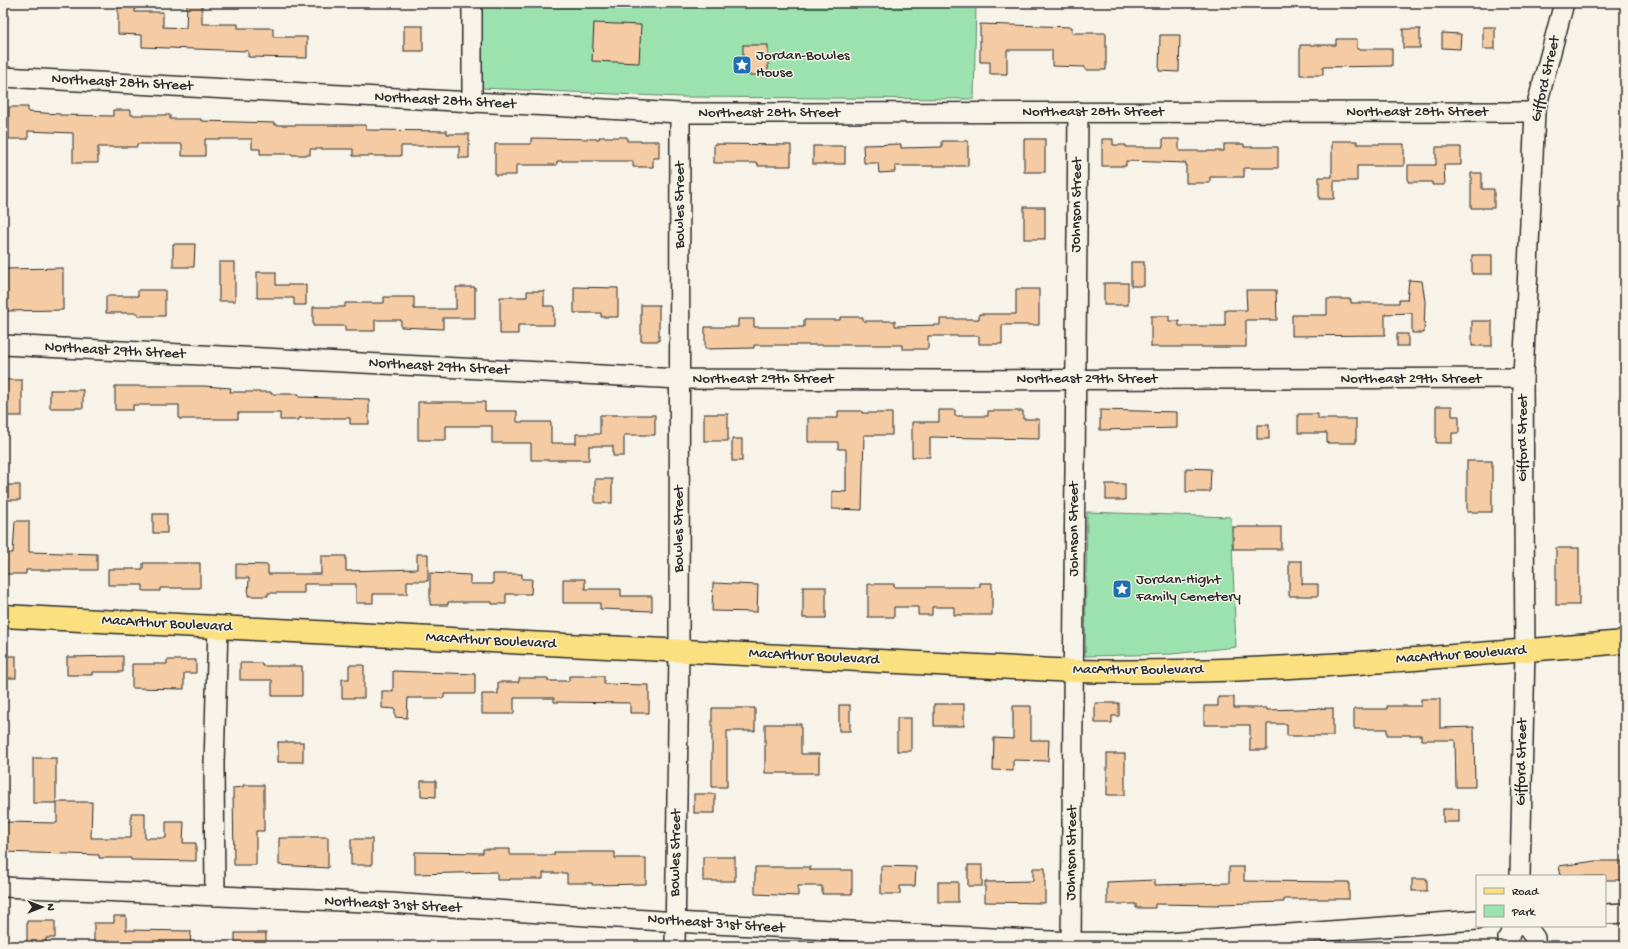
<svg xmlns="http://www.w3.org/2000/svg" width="1628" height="949" font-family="'Gochi Hand',sans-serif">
	<rect width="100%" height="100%" fill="#f7f3e8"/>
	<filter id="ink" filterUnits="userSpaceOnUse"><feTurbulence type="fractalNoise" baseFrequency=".025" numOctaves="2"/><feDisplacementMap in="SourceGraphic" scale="8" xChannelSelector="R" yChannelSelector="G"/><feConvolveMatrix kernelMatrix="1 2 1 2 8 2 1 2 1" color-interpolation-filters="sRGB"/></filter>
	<g filter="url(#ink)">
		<g fill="#9ce2ae" stroke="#64866c">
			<polygon points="482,3 976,3 974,99 682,97 481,88"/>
			<polygon points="1087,512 1231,517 1236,647 1172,654 1085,656"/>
		</g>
		<g fill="#f4cba3" stroke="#2b2b2b">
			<polygon points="118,3 135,3 135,12 163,12 163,27 186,28 187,4 202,4 202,24 238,24 238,28 273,28 273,37 307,37 307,58 248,57 248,51 142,47 142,35 118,34"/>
			<polygon points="594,23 641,25 639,63 592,61"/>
			<polygon points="980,24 1072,27 1072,33 1106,33 1106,70 1085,70 1085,67 1052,66 1052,50 1007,50 1007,74 990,74 990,62 980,62"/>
			<rect x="404" y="26" width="19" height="25"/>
			<rect x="1483" y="27" width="12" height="22"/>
			<rect x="1403" y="29" width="17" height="19"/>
			<polygon points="1442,33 1461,34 1460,49 1442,48"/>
			<polygon points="1160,35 1180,35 1179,72 1159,71"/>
			<polygon points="1336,39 1357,39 1357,49 1392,49 1392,66 1323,67 1323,75 1300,75 1300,45 1336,45"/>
			<rect x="743" y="45" width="25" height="30"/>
			<polygon points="9,107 28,107 28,112 60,114 60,115 113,116 113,110 131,110 131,115 170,115 170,119 201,119 201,121 275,123 275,125 366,125 366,130 447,131 447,134 469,134 469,158 459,158 459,146 401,146 401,156 353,156 353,149 310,149 310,155 292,155 292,154 260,154 260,149 252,149 252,139 205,139 205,156 182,156 182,144 137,144 137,147 98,147 98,163 73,163 73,133 28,131 28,139 9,139"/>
			<polygon points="599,137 627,137 627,141 659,141 659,158 653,158 653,167 633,167 633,161 557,161 557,165 516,165 516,175 495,175 495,144 531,144 531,138 599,139"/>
			<rect x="1024" y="139" width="21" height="33"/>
			<polygon points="1102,139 1113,139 1113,145 1126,145 1126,147 1163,147 1163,139 1179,139 1179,151 1224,151 1224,144 1244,144 1244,147 1278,147 1278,168 1244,168 1244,177 1210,177 1210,183 1186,183 1186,163 1126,161 1126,166 1102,166"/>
			<polygon points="942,141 968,141 968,166 895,166 895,172 879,173 878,163 864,163 863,145 901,144 901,148 942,147"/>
			<polygon points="1332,141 1357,141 1357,144 1404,144 1404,166 1357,166 1357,181 1334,181 1334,199 1319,199 1319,177 1332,177"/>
			<polygon points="714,144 791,145 791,166 758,166 758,163 714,163"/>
			<rect x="813" y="146" width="32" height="18"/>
			<polygon points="1436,147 1461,147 1461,165 1444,165 1445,185 1432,185 1432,182 1408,182 1408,165 1436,165"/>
			<polygon points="1471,173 1482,173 1482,189 1494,189 1494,208 1471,208"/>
			<rect x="1024" y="207" width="21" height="32"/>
			<polygon points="173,244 195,244 194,267 173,267"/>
			<rect x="1472" y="255" width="20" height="19"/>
			<rect x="219" y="262" width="16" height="39"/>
			<rect x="1131" y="262" width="13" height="24"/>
			<polygon points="63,268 63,310 5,311 5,269"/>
			<polygon points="257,272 276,272 276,285 306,285 306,305 294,305 294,298 257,298"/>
			<polygon points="1409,280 1422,281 1425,301 1424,333 1412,333 1412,313 1385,314 1385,335 1292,336 1292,315 1327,315 1327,299 1351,299 1351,303 1399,303 1399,300 1407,300"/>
			<rect x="1104" y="283" width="24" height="22"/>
			<polygon points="456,287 475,287 475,318 443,318 443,329 401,327 401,320 375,320 375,331 345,331 345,326 313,326 313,307 345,307 345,303 384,303 384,297 414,297 414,309 456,309"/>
			<polygon points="574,287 618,288 618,317 601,317 601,313 574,313"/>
			<polygon points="1016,289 1039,289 1039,325 1002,325 1002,344 979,344 979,336 928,336 928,349 902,349 902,345 754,345 754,348 705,349 705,327 738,327 738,319 754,319 754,327 804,327 804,320 840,320 840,317 863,317 863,321 895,321 895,326 940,325 940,319 979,319 979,314 1016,314"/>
			<polygon points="138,290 165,290 165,316 138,316 138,313 106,313 106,296 138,296"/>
			<polygon points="1246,290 1276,290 1277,320 1246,320 1246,347 1151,347 1151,316 1169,316 1169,321 1179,321 1179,326 1225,326 1225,310 1247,310"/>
			<polygon points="527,291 544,291 544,306 554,306 554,325 518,325 518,334 500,334 500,297 527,297"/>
			<rect x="641" y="305" width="18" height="36"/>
			<rect x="1472" y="321" width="20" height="25"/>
			<rect x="1397" y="334" width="11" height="12"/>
			<rect x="3" y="380" width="19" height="36"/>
			<polygon points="115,386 204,386 231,388 230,392 271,392 271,394 299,394 299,397 369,399 369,424 350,424 350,418 299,418 299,420 280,420 280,413 238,413 238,419 179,419 179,405 133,405 133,410 115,410"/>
			<rect x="50" y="390" width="33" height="18"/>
			<polygon points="418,402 485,402 485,411 517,411 517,422 551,422 551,443 576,443 576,434 600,434 600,415 655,415 655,435 624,435 624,456 613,456 613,446 589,446 589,460 531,460 531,443 492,443 492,426 446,426 446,440 418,440"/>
			<polygon points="1436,406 1452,406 1452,416 1459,416 1459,433 1452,433 1452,443 1436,443"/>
			<polygon points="939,410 955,410 955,416 988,416 988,411 1023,411 1023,419 1039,419 1039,439 930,437 930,457 912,457 912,422 939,422"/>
			<polygon points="1100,410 1177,412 1177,428 1100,430"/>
			<polygon points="838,411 862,411 862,413 892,413 892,435 864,435 862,510 832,509 832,491 846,492 846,449 838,449 838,442 808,442 808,418 838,418"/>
			<rect x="704" y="414" width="24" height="27"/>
			<polygon points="1298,414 1318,414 1318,419 1356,419 1356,443 1327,443 1327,433 1298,433"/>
			<rect x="1257" y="425" width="12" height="14"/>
			<rect x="732" y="439" width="10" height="22"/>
			<rect x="1467" y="461" width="25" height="51"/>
			<polygon points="1186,468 1211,469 1210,492 1186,492"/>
			<rect x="595" y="479" width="17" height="24"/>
			<rect x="1106" y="484" width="19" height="16"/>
			<rect x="3" y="485" width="17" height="15"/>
			<rect x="153" y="514" width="14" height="19"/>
			<polygon points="15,521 29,521 29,552 97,554 97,570 26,570 26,574 3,574 3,553 13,553"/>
			<rect x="1233" y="527" width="48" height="22"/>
			<rect x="1556" y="548" width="23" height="57"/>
			<polygon points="417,554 428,554 428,581 407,581 407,594 373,594 373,603 356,603 356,584 304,584 304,593 268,593 268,596 248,596 249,578 236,578 236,564 268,565 268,574 321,574 321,556 346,556 346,571 417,569"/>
			<polygon points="1289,561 1302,561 1302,584 1318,584 1318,596 1289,596"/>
			<polygon points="143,563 200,563 200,588 160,588 160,591 143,591 143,585 108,585 108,569 143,569"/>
			<polygon points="430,573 470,575 470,584 493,584 493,574 522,574 522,579 532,579 531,594 506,594 506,604 492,604 492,602 448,602 448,605 430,605"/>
			<polygon points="563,579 585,579 585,589 621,589 621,596 652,596 652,611 600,609 600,603 563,603"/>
			<polygon points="713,583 758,585 757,612 712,611"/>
			<polygon points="980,583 992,583 992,615 954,615 954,607 932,607 932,615 918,615 918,607 894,607 894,617 868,617 868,584 894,584 894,587 980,587"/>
			<rect x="803" y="587" width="23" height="31"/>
			<rect x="3" y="656" width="13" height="22"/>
			<polygon points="123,656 123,672 92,672 92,675 67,675 67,657"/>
			<polygon points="167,660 196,660 196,673 184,673 184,689 132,688 132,664 167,664"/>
			<polygon points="240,663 262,663 262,666 302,666 302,696 272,696 272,680 240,680"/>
			<polygon points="349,665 364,665 364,698 342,698 342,679 349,679"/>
			<polygon points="393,671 475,674 475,694 444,694 444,698 408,698 407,718 395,717 395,709 382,708 382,691 393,691"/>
			<polygon points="569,676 604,676 604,684 649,685 649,713 630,713 630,703 554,702 554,698 514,698 514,714 482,714 482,694 498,694 498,682 519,682 519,678 548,678 548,681 569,681"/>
			<polygon points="1218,697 1234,697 1234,708 1267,708 1267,710 1333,708 1333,736 1287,736 1287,724 1267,724 1267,750 1250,750 1250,725 1204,725 1204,706 1218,706"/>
			<polygon points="1421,699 1440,699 1440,728 1474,727 1475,787 1456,787 1455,740 1421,740 1421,735 1387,735 1387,729 1354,729 1354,709 1387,709 1387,706 1421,706"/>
			<polygon points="1095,703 1119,703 1119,716 1112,716 1112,723 1095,723"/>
			<rect x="934" y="704" width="30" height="22"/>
			<rect x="839" y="705" width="11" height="26"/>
			<polygon points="1013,706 1031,706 1031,740 1049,740 1048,761 1013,760 1013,771 993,770 994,738 1013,739"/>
			<polygon points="712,708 755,708 755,731 727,731 727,787 712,787"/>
			<rect x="897" y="718" width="14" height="33"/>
			<polygon points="765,724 801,724 801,754 819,754 819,773 765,773"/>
			<rect x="278" y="742" width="25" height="20"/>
			<rect x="1107" y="754" width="18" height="41"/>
			<rect x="33" y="758" width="23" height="45"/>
			<polygon points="421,781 436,781 436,797 421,796"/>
			<polygon points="243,785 264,785 264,831 256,831 256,865 234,865 233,788 243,787"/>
			<rect x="694" y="794" width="21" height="19"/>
			<polygon points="57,802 92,802 91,838 131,838 131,813 145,813 145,838 166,838 166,822 184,822 183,843 196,843 196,861 131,860 131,858 99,858 99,855 3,852 3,822 57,823"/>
			<rect x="1443" y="809" width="16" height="13"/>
			<polygon points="305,837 328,837 328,868 279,865 279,838 305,838"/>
			<rect x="351" y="839" width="21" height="26"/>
			<polygon points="483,849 510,849 510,855 554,855 554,852 615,852 615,858 646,858 646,884 592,885 592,883 567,883 567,873 543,873 543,879 510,879 510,880 497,880 497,872 415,874 415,852 483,853"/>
			<rect x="703" y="857" width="32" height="24"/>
			<polygon points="1596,861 1622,861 1622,880 1605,880 1605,876 1561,876 1559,866"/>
			<rect x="968" y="865" width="14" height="21"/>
			<polygon points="881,866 916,867 915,886 900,886 900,894 881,894"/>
			<polygon points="755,867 810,867 810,870 852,870 852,894 822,894 822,886 798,886 798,896 755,894"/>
			<polygon points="1229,867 1244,867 1244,881 1349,882 1349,899 1284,899 1284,902 1219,904 1219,905 1155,904 1155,908 1136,908 1136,904 1107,904 1107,882 1155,880 1155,885 1229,883"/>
			<polygon points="1033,868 1045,868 1045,903 985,902 985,882 1033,881"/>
			<rect x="1412" y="879" width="15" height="12"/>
			<rect x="938" y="882" width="20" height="20"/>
			<polygon points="114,916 126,916 126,930 191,931 190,946 94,946 94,923 114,923"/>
			<polygon points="27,921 55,921 55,938 46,938 46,943 27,943"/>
			<rect x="235" y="933" width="31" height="13"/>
		</g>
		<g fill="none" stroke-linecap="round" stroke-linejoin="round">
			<defs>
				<g id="minor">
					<polyline points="3,77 680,113 1535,112"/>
					<polyline points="472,103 472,3"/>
					<polyline points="3,345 680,379 947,380 1523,378"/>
					<polyline points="1520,876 1525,650 1523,378 1535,112 1564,3"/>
					<polyline points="3,887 390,903 693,923 1071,942 1168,943 1477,920"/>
					<polyline points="215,896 214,764 218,627"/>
					<polyline points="1605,914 1625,913"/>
					<polyline points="1526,926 1535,938 1535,946"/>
					<polyline points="675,946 679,650 680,113"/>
					<polyline points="1071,946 1078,112"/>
					<polyline points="1508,946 1508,938 1514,926"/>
				</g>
				<path id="major" d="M3,616L1074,671C1258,675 1442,657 1625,642"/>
			</defs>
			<use href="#minor" stroke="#2b2b2b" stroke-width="22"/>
			<use href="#major" stroke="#2b2b2b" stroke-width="25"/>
			<use href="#minor" stroke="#f7f3e8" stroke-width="19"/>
			<use href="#major" stroke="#fbe080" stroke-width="22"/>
		</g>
	</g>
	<defs>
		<symbol id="sight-square" viewBox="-11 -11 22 22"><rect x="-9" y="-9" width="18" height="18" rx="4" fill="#1f6fb2" stroke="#f7f3e8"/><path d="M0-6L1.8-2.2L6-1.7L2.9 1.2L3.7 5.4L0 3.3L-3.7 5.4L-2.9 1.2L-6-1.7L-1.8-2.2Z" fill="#fff"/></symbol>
	</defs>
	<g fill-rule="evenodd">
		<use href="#sight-square" x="731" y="54" width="22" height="22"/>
		<use href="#sight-square" x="1111" y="578" width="22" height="22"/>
	</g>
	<g text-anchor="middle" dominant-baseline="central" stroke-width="3" stroke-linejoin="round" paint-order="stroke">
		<g font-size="15" fill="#2b2b2b" stroke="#f7f3e8" text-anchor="start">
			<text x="756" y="56">Jordan-Bowles<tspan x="756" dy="17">House</tspan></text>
			<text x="1136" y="580">Jordan-Hight<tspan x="1136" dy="17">Family Cemetery</tspan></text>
		</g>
		<g font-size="15" fill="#2b2b2b" stroke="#f7f3e8">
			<text transform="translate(1546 79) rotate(-77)">Gifford Street</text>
			<text transform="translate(122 83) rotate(3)">Northeast 28th Street</text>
			<text transform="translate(445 101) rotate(3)">Northeast 28th Street</text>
			<text x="1093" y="112">Northeast 28th Street</text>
			<text x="1417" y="112">Northeast 28th Street</text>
			<text x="769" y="113">Northeast 28th Street</text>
			<text transform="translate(680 205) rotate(-90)">Bowles Street</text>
			<text transform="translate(1077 205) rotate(-89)">Johnson Street</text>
			<text transform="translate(115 351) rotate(3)">Northeast 29th Street</text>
			<text transform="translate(439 367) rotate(3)">Northeast 29th Street</text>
			<text x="763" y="379">Northeast 29th Street</text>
			<text x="1087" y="379">Northeast 29th Street</text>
			<text x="1411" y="379">Northeast 29th Street</text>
			<text transform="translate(1523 438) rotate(-90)">Gifford Street</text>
			<text transform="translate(679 529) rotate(-90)">Bowles Street</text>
			<text transform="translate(1074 529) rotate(-90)">Johnson Street</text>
			<text transform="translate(167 624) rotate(3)">MacArthur Boulevard</text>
			<text transform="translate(491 641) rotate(3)">MacArthur Boulevard</text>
			<text transform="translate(1461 655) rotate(-4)">MacArthur Boulevard</text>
			<text transform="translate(814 657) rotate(3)">MacArthur Boulevard</text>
			<text x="1138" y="670">MacArthur Boulevard</text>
			<text transform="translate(1522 762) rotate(-89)">Gifford Street</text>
			<text transform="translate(676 853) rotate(-89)">Bowles Street</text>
			<text transform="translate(1072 853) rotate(-89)">Johnson Street</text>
			<text transform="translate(393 905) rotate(3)">Northeast 31st Street</text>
			<text transform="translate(716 924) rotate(4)">Northeast 31st Street</text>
		</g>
	</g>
	<rect width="1628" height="949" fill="none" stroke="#f7f3e8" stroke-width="16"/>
	<rect x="8" y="8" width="1612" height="933" fill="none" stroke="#2b2b2b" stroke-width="1.5" filter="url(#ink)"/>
	<rect x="1476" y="875" width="130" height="52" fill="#f7f3e8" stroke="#a5a39c"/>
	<rect x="1484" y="888" width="20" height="6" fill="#fbe080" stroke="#a5a39c"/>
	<text x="1512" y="895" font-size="12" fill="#2b2b2b">Road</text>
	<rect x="1484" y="905" width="20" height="12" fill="#9ce2ae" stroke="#a5a39c"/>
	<text x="1512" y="915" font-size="12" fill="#2b2b2b">Park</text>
	<g transform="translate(42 907) rotate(90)" stroke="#f7f3e8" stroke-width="3" paint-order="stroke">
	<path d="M0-3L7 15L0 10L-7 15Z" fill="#2b2b2b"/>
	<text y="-6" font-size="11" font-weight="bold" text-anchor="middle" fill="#2b2b2b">N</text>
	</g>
</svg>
